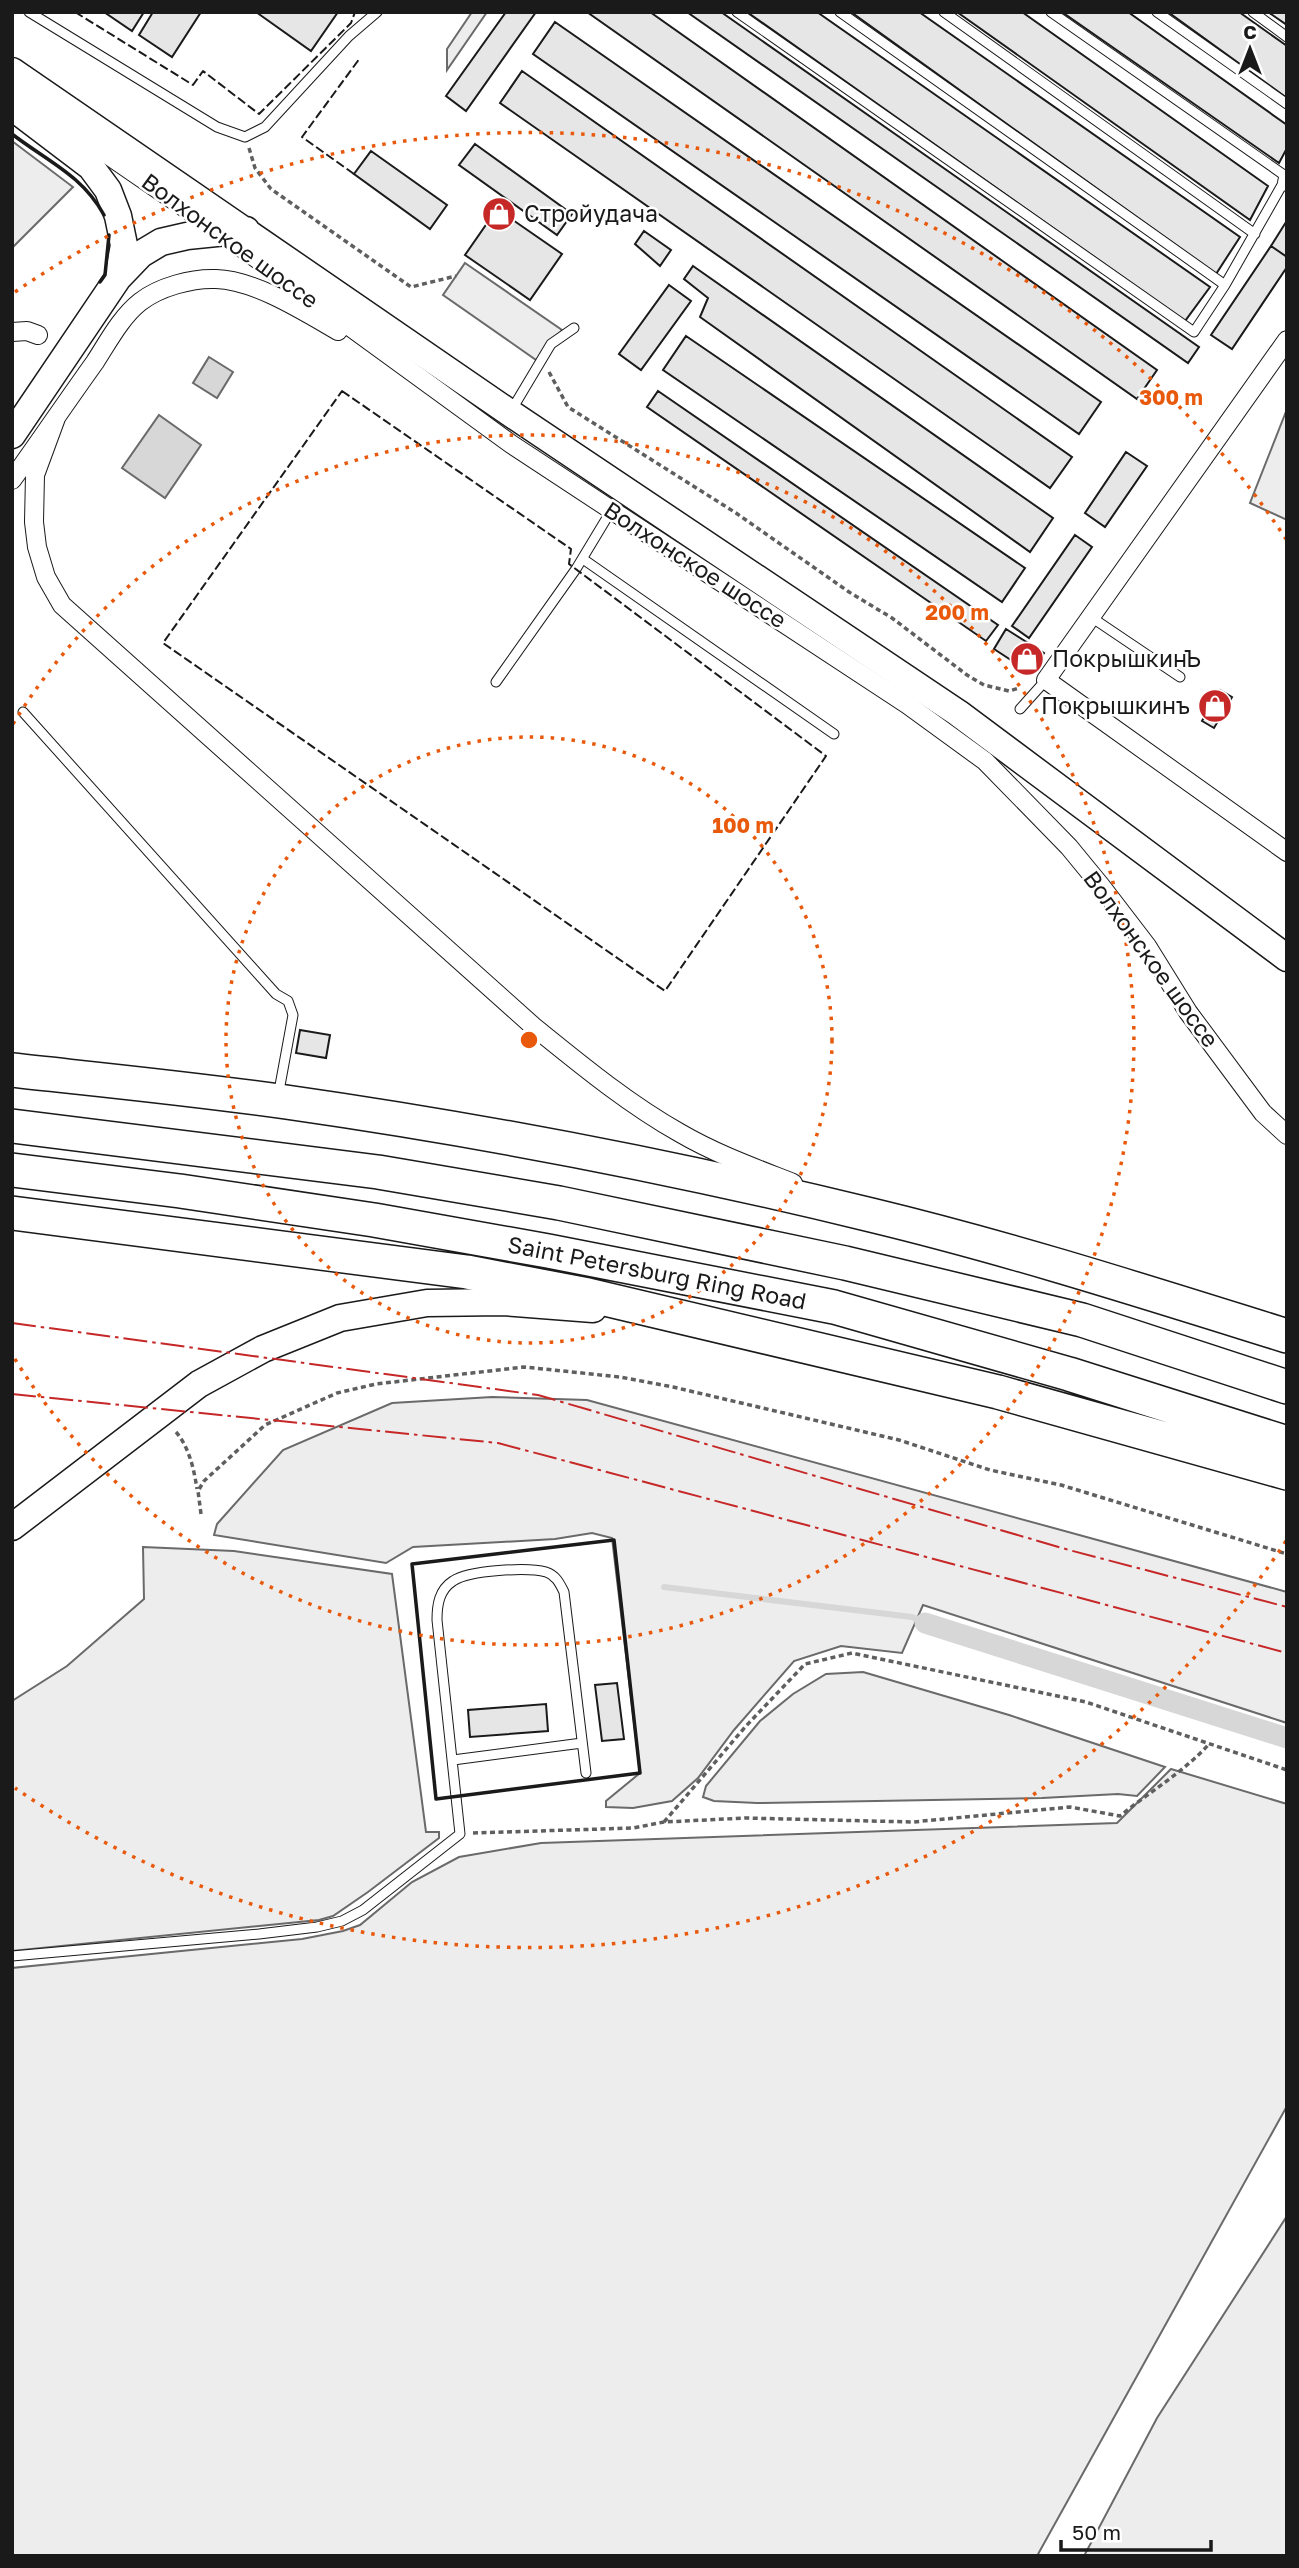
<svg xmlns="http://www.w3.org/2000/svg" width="1299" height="2568" viewBox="0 0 1299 2568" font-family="'Golos Text',sans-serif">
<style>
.built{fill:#ededed;stroke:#6a6a6a;stroke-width:2}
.water{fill:#d7d7d7;stroke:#6a6a6a;stroke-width:2}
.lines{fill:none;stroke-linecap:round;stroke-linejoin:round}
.stream{stroke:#d7d7d7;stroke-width:6}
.canal{stroke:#d7d7d7;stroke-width:21}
.building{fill:#e6e6e6;stroke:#1a1a1a;stroke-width:2}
.service-casing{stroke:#1a1a1a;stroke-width:11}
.minor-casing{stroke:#1a1a1a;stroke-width:20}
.secondary-casing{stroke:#1a1a1a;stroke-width:29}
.motorway-casing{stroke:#1a1a1a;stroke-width:36}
.path{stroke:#5f5f5f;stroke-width:3.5;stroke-dasharray:5 3.5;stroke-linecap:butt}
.service{stroke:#fff;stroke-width:9}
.minor{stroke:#fff;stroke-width:18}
.secondary{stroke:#fff;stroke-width:26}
.motorway{stroke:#fff;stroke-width:33}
.fence{stroke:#1a1a1a;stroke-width:2;stroke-dasharray:9 3.5;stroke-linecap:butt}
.wall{stroke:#1a1a1a;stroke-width:3.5}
.power{stroke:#c62828;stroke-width:2;stroke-dasharray:24 5 3.5 5;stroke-linecap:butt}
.ring{fill:none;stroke:#e8590c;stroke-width:3.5;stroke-dasharray:3.5 7}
.labels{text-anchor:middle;stroke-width:5;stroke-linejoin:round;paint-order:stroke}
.poi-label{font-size:23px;fill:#1a1a1a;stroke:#fff;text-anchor:start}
.street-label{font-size:23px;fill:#1a1a1a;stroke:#fff}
.centre{fill:#e8590c;stroke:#fff;stroke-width:3.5}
.ring-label{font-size:21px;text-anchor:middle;font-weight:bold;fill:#e8590c;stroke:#fff;stroke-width:5;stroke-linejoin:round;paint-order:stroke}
</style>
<rect width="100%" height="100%" fill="#fff"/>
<path class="built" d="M472,12H487L447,70V49Z
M12,141L73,187L12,248Z
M465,263L562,330L539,362L443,295Z
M1287,409V520L1250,503Z
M492,1397L587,1400L1287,1592V1723L923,1605L902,1653L841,1646L794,1661L734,1730L698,1778L672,1801L633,1808L606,1807V1801L640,1773L612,1538L592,1533L555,1539L413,1547L386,1563L214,1535L217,1524L283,1450L392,1403Z
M143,1547L234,1551L392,1574L426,1832H439V1838L368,1892L333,1916L319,1920L12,1951V1701L67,1666L144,1599Z
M863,1672L1009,1715L1165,1767L1137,1796L1118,1794L1042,1798L757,1803L714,1801L703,1797L706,1786L760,1721L793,1694L826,1674Z
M1171,1769L1287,1804V2106L1037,2556H12V1968L302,1939L343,1931L360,1925L412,1882L459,1857L541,1843L1117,1823Z
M1287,2216V2556H1084L1157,2418Z"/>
<path class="water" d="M209,357L233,372L217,398L193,383Z
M159,415L201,445L165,498L122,468Z"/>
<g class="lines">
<path class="stream" d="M664,1587L912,1617L925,1623"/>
<path class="canal" d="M925,1623L1287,1738"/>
</g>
<path class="building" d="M104,12H144L132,31Z
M153,12H201L172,57L139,35Z
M256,12H338L311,51Z
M506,12H536L466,111L446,96Z
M587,12H650L1157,370L1137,399Z
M687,12H721L1199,347L1188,363Z
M747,12H817L1210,287L1185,321Z
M851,12H919L1240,237L1216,274Z
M957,12H1022L1268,186L1250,220Z
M1062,12H1128L1287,125V148L1279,163Z
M1168,12H1239L1287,46V98Z
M1268,12H1287V25Z
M555,22L1101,402L1079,434L533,54Z
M522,71L1072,457L1050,488L500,103Z
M475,144L572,214L557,235L459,165Z
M371,151L447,205L430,229L354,174Z
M497,209L562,254L530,300L465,255Z
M1286,222L1287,223V257L1271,246Z
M644,231L671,250L660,266L635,244Z
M1271,246L1287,257V267L1232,349L1211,335Z
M693,266L1053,518L1030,552L700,317L708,298L684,279Z
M669,285L691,301L641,370L619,354Z
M686,336L1025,568L1002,602L663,370Z
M658,391L998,625L986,641L647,407Z
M1126,452L1147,466L1105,527L1085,513Z
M1075,535L1092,547L1029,638L1012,626Z
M1006,629L1044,653L1031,673L994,649Z
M1220,690L1232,697L1214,728L1202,721Z
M300,1030L330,1035L326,1058L296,1053Z
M617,1683L624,1739L602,1741L595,1685Z
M546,1704L548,1731L470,1737L468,1710Z"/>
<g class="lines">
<g class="service-casing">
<path id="service" d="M29,12L217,127L245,137L265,127L349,36L377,12
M737,12L1194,332L1225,285L1282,185
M840,12L1225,285
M944,12L1255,234
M1051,12L1284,175L1282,185L1285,186
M1157,12L1287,104
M1253,12L1287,37
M511,411L551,344L574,328
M583,559L834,734
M1091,617L1180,677
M496,682L576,569L611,511
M1020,709L1046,680
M23,712L276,994L288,1001L293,1015L279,1091
M453,1760L582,1743
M12,1956L259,1934L317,1927L342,1921L363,1910L460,1834L437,1620C437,1605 439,1590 453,1581C469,1570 528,1567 546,1572C556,1575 560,1584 564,1592L586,1773"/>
</g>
<g class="minor-casing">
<path id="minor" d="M12,89L220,232L511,444L908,705L985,761L1069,847L1101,886L1147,946L1188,1012L1263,1113L1287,1135
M12,332L27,331L38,335
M1287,340L1046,680L1287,852
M56,418L35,475L34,522L37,547L46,577L62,605L533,1026C580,1064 627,1103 680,1133C716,1154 755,1168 793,1183
M12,480C40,441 67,401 95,362C108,342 121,317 140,302C159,287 192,278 216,279C255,280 305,312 338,331"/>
</g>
<g class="secondary-casing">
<path id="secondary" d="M12,71L510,413L958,713L1287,958
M12,107L91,167L108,190L118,216L124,245L118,278
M12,435L118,278L141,254L161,242L187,236L246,230
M12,1527L199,1384L263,1349L340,1318L427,1303L503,1302L593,1309"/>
</g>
<g class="motorway-casing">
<path id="motorway" d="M12,1070C103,1080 195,1089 286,1102C482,1130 679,1168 871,1215C1012,1249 1149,1293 1287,1336
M12,1126L378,1172L559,1203L845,1263L1082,1320L1287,1387
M12,1170L180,1191L374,1220L548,1251L834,1307L1069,1374L1287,1443
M12,1213L467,1272L588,1295L998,1392L1287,1473"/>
</g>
<path class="path" d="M249,148L255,168L271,189L411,287L456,276
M549,372L568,407L736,513L849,592L892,618L967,675L984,685L1009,691L1019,688
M176,1432C189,1447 194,1469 197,1489
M201,1514L198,1491L204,1481L265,1425L337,1393L376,1384L524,1367L620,1377L673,1387L899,1440L990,1470L1061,1485L1287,1554
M664,1822L746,1726L805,1664L852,1653L1086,1702L1287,1770
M473,1833L633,1828L664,1822L745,1818L913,1822L1070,1807L1120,1816C1149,1792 1184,1772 1209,1744"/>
<use href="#service" class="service"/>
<use href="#minor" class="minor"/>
<use href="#secondary" class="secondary"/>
<use href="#motorway" class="motorway"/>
<path class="fence" d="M75,12L193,85L203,71L259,114L351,23L355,12
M354,174L302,137L360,58
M342,391L571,549L569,564L826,756L665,991L163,643Z"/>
<path class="wall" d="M12,134C47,161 82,175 104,215
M100,282L105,275L109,235
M614,1540L640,1773L436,1799L412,1564Z"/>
<path class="power" d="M12,1323L538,1395L1069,1550L1287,1607
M12,1394L498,1443L1287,1653"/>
</g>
<g class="ring">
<circle cx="529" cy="1040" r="303"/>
<path d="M13 724A605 605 0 1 1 13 1356"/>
<path d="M1286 1541A908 908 0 0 1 15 1788M15 292A908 908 0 0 1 1286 539"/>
</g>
<defs>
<g id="shop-disc" transform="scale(1.75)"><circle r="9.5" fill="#c62828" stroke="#fff"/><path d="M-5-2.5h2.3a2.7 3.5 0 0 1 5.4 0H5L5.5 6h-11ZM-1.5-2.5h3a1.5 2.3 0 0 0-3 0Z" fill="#fff"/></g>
</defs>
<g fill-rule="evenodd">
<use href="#shop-disc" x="499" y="214"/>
<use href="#shop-disc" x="1027" y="659"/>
<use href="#shop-disc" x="1215" y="706"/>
</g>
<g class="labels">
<g class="poi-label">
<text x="524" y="222">Стройудача</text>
<text x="1052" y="667">ПокрышкинЪ</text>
<text x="1190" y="714" text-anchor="end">Покрышкинъ</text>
</g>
<g class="street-label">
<text transform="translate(230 241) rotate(36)" y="8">Волхонское шоссе</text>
<text transform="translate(695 565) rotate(33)" y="8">Волхонское шоссе</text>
<text transform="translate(1151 959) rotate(54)" y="8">Волхонское шоссе</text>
<text transform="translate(657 1273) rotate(11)" y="8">Saint Petersburg Ring Road</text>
</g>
</g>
<circle cx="529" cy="1040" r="10" class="centre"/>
<g class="ring-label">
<text x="1171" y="405">300 m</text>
<text x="957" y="620">200 m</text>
<text x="743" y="833">100 m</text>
</g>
<rect width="1299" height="2568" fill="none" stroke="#1a1a1a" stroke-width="28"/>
<g transform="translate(1250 49)" stroke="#ffffff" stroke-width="5" paint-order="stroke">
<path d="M0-5L12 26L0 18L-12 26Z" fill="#1a1a1a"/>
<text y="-10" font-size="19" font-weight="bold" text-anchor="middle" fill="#1a1a1a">С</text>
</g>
<path d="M1061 2540v10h150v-10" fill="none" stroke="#1a1a1a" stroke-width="3.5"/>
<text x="1072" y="2540" font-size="21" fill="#1a1a1a" stroke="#ffffff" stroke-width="5" paint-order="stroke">50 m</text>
</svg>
